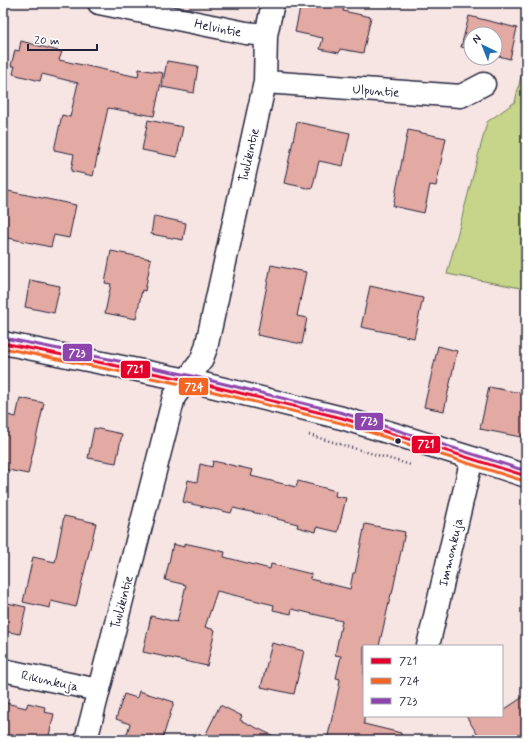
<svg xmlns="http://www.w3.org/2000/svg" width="529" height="743" viewBox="0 0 529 743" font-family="Mynerve,sans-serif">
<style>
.green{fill:#c6d589;stroke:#747c62}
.building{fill:#e3a9a3;stroke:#22223b}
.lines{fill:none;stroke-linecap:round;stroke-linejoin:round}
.minor-casing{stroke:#22223b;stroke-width:25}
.path{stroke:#22223b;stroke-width:2.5;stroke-dasharray:1 3;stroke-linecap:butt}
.minor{stroke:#fff;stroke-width:22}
.bus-1-casing{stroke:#fff;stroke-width:6}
.bus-2-casing{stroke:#fff;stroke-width:6}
.bus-3-casing{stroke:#fff;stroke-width:6}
.bus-1{stroke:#e4002b;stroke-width:3}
.bus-2{stroke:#f26522;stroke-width:3}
.bus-3{stroke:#8e44ad;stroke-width:3}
.bus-dot{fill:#22223b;stroke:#fff;stroke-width:1.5}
.labels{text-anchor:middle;stroke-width:4;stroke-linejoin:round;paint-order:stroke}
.street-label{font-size:13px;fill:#22223b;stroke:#fff}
.line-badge{stroke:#fff;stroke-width:1.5}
.badge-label{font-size:11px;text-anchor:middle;font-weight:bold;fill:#fff}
</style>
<rect width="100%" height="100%" fill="#f7e5e3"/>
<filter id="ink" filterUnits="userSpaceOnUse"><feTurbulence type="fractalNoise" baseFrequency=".025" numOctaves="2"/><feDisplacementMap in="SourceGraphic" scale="8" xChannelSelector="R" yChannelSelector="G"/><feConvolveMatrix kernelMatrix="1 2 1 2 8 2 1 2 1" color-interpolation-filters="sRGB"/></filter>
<g filter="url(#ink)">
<path class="green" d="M526,54V289L447,274L487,122L515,102Z"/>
<path class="building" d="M301,3H345L343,11L371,17L363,53L340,49L339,53L320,49L323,38L295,32Z
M469,16L517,28L510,59L495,55V34H471V49L461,47Z
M21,41L62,52L59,60L138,77L139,69L163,73L154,116L108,108L93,176L71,171L74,154L54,150L62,115L70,117L78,83L42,74L40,81L13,74L15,66H11L15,50L19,51Z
M167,61L198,66L194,93L162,87Z
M148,120L183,127L177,157L142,150Z
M297,122L350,133L343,166L319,161L312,189L284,183Z
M408,130L446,138L436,186L430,185L424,213L393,206Z
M3,190L76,205L69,238L54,235L51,247L3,237Z
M154,216L186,223L183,240L151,234Z
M111,251L151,259L145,291L142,290L136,319L105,313L111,284L105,283Z
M271,265L306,272L297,316L307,318L302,344L257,335Z
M30,280L60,286L54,313L25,307Z
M370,286L423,298L414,338L361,327Z
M438,346L457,351L444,411L424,407Z
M489,387L526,394V438L480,429Z
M20,398L44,403L28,474L3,469V414L16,417Z
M94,428L122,434L116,463L88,458Z
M213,461L253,470L251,476L296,487L298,481L336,491L335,496L346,498L338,532L317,527L316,532L297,527L298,524L277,519L278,518L233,508L231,513L183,502L188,480L197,482L200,464L212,467Z
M64,516L96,523L76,607L51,601L50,608L23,602L33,557L55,562Z
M365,524L405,532L392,594H391L379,646H364V724L401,733V740H327L339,687L340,679L336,678L341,656L335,655L342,621L292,609L291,614L273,610L274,605L217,591L205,627L215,630L207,666L143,652L151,616L177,622L186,585L165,580L173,544L184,547V543L225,552L224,557L270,569L271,564L311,574L310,579L350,589L353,573H355Z
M3,602L26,607L20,634L3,631Z
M272,643L304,651L294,694L261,687Z
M139,691L174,702L162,740H125L130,724L116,719L124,694L137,698Z
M526,695V735L518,740H481L466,716H502V711Z
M6,703L26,708L28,703L45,707L44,712L54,714L48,740H3V713Z
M220,705L242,716L240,720L282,740H203Z"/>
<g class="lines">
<g class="minor-casing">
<path id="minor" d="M99,3L246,33L266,35
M265,82L461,96L484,84
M3,343L187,380L342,418L472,458L526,476
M428,646L472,458
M3,670L98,690
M86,740L174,397L201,361L206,348L265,82L266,35L273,3"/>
</g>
<path class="path" d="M309,435L411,465"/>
<use href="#minor" class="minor"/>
<g class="bus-1-casing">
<path id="bus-1" d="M3,343L187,380L342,418L526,476"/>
</g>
<g class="bus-2-casing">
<path id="bus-2" d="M3,348L186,385L341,423L524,481"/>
</g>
<g class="bus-3-casing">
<path id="bus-3" d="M4,338L188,375L343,413L526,471"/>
</g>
<use href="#bus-1" class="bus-1"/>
<use href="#bus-2" class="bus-2"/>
<use href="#bus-3" class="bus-3"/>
</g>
</g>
<circle class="bus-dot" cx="398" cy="441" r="3.5"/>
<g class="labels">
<g class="street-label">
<text transform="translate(218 27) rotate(11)" y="5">Helvintie</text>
<text transform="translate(376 90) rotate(4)" y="5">Ulpuntie</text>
<text transform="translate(248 155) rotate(-77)" y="5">Tuulikintie</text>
<text transform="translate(450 552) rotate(-77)" y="5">Immonkuja</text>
<text transform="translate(121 602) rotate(-75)" y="5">Tuulikintie</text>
<text transform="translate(50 680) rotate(12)" y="5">Rikunkuja</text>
</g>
</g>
<g class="line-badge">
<rect x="62" y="343" width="31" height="19" rx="4" fill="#8e44ad"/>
<rect x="120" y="360" width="31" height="19" rx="4" fill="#e4002b"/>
<rect x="178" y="377" width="31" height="19" rx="4" fill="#f26522"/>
<rect x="354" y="412" width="30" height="19" rx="4" fill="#8e44ad"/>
<rect x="411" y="435" width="30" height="19" rx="4" fill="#e4002b"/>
</g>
<g class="badge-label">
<text x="77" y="357">723</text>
<text x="135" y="373">721</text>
<text x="194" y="391">724</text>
<text x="369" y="425">723</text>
<text x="426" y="448">721</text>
</g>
<rect width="529" height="743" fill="none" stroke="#fff" stroke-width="16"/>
<rect x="8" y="8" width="513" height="727" fill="none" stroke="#22223b" stroke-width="1.5" filter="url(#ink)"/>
<rect x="363" y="645" width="140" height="72" fill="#ffffff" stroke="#a7a7b1"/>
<rect x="371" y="658" width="20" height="6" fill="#e4002b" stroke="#a7a7b1"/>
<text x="399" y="665" font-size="12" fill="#22223b">721</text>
<rect x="371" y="678" width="20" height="6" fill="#f26522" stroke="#a7a7b1"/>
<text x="399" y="685" font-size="12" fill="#22223b">724</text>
<rect x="371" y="698" width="20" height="6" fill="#8e44ad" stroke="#a7a7b1"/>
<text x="399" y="705" font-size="12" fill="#22223b">723</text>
<g transform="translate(483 46) rotate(317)"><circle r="19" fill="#ffffff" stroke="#a7a7b1"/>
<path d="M0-3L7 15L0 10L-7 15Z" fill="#1f6fb2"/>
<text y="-6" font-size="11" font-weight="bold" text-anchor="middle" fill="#22223b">N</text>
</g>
<path d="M28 44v6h69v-6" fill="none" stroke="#22223b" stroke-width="2"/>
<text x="34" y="44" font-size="12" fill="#22223b" stroke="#ffffff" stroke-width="3" paint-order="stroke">20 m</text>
</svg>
